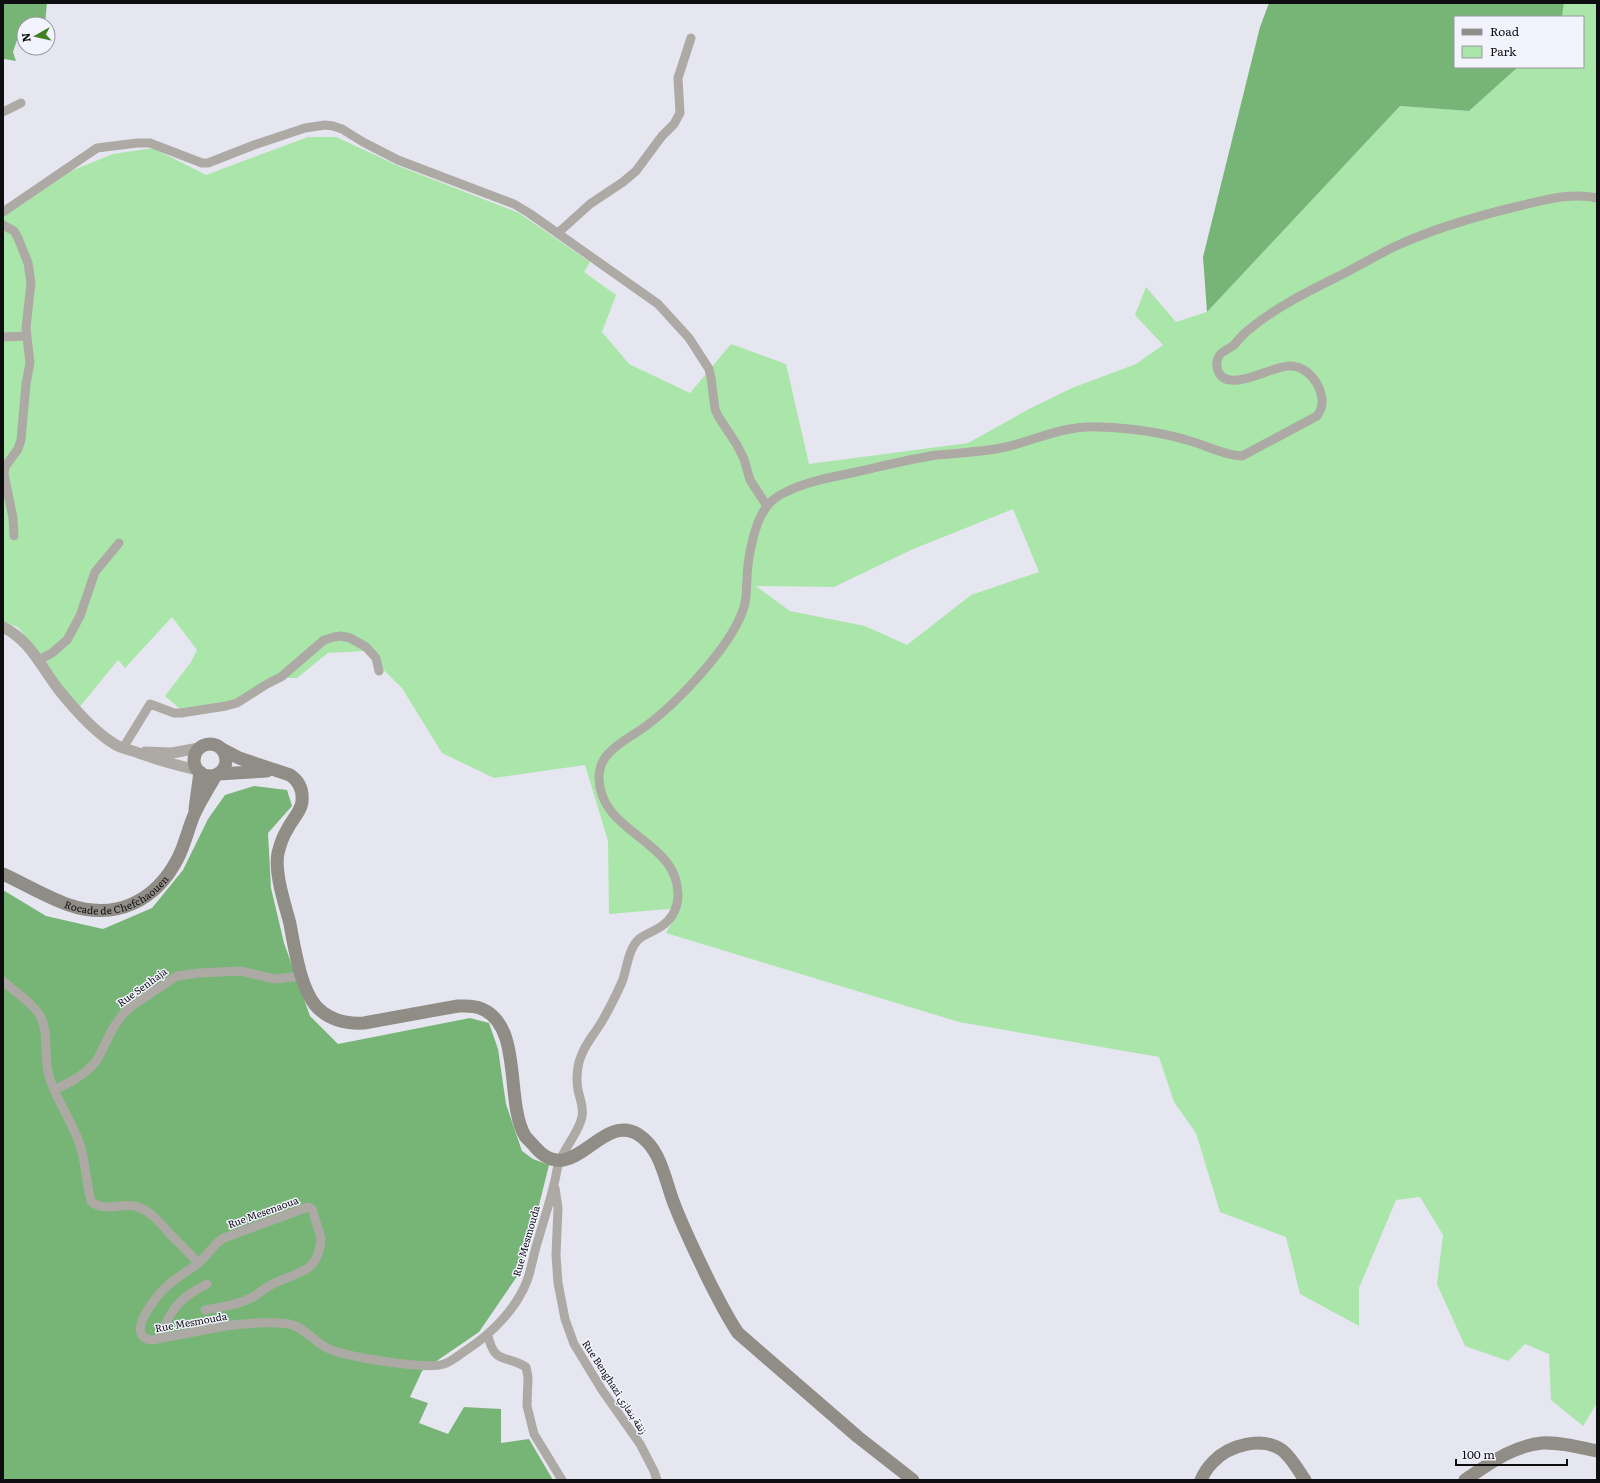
<svg xmlns="http://www.w3.org/2000/svg" width="1600" height="1483" viewBox="0 0 1600 1483" font-family="Literata,'Noto Sans Arabic',serif">
<style>
.green{fill:#aae6aa;fill-rule:evenodd}
.forest{fill:#77b577}
.lines{fill:none;stroke-linecap:round;stroke-linejoin:round}
.minor{stroke:#adaaa6;stroke-width:9}
.tertiary{stroke:#adaaa6;stroke-width:11}
.secondary{stroke:#908c86;stroke-width:13}
.labels{text-anchor:middle;stroke-width:3;stroke-linejoin:round;paint-order:stroke}
.street-label{font-size:10px;fill:#0e0e11;stroke:#f3f3fe}
</style>
<rect width="100%" height="100%" fill="#e6e6f0"/>
<path class="green" d="M1564,3H1597V1403L1583,1426L1551,1400L1549,1354L1525,1344L1508,1361L1465,1346L1437,1284L1443,1235L1420,1197L1396,1200L1359,1288V1326L1300,1294L1286,1237L1220,1212L1196,1133L1174,1102L1159,1057L959,1022L666,933L680,908L609,914L608,841L585,765L494,778L442,753L402,688L364,651L328,653L297,678H269L235,702L180,709L165,696L191,662L197,650L172,617L125,668L118,660L78,709L48,665L18,627L3,622V217L71,171L113,154L153,148L206,175L308,137H336L401,167L519,213L590,262L584,272L616,295L602,332L629,364L690,393L731,344L786,364L809,464L968,443L1029,409L1072,388L1136,364L1163,345L1135,315L1146,287L1176,322L1207,312L1400,106L1469,111L1518,67H1583V17H1562ZM1013,509L1039,572L971,595L907,645L865,626L790,611L756,586L834,587L911,550Z"/>
<path class="forest" d="M3,3H47L45,24H24V37L17,40L13,52L16,61L4,59L3,63Z
M1269,3H1564L1562,17H1455V67H1518L1469,111L1400,106L1207,312L1203,257L1260,27Z
M254,786L287,790L292,806L268,833L271,888L284,943L310,1016L338,1044L470,1018L489,1023L498,1049L506,1104L522,1151L533,1159L549,1165L533,1229L518,1275L479,1332L422,1371L410,1397L428,1403L419,1423L448,1434L464,1407L501,1409V1443L529,1439L553,1480H3V890L46,916L103,929L152,908L183,870L208,819L225,795Z"/>
<g class="lines">
<path class="minor" d="M3,112L21,103
M3,212L97,148L137,143H150L202,163H208L254,145L305,128L325,125L333,126L342,129L363,142L398,160L514,204L529,213L658,304L689,338L709,369L711,378L715,409L718,416L737,445L744,459L750,480L767,506
M3,225L14,231L18,238L28,263L31,283L26,328L30,363L26,384L21,440L18,449L5,467L4,474L13,518L14,536
M558,233L590,204L623,182L636,171L662,136L674,124L680,113L678,78L691,38
M3,337L27,336
M39,660L52,653L67,640L80,616L95,572L119,543
M123,748L150,704L174,713H181L226,706L237,703L267,684L281,677L324,640L334,637L341,636L350,638L366,647L376,658L379,671
M3,981C15,992 29,1000 39,1014C50,1031 43,1056 49,1076C56,1100 72,1121 80,1145C86,1163 86,1183 91,1201C104,1214 123,1201 138,1207C152,1212 161,1224 171,1235C180,1244 189,1254 199,1263C187,1271 176,1278 166,1287C156,1296 123,1337 152,1340C195,1333 245,1318 289,1324C304,1327 313,1341 327,1348C346,1357 425,1370 444,1364C453,1361 460,1354 468,1349C492,1333 516,1309 527,1281C532,1267 534,1251 539,1237C544,1219 550,1202 554,1184C556,1178 556,1172 558,1166C563,1148 578,1135 582,1117C584,1106 580,1100 578,1090C576,1079 577,1064 582,1054C586,1043 595,1033 601,1023C609,1010 616,995 622,982C627,969 628,949 639,939C641,937 651,932 655,930C669,923 678,911 678,894C677,839 600,834 599,778C599,769 602,760 609,753C619,742 634,735 646,726C670,708 692,685 711,662C724,646 738,627 744,607C747,598 746,589 747,580C747,561 754,524 765,509C770,501 777,496 786,492C807,481 833,477 856,472C883,466 910,459 937,455C959,453 980,452 1001,448C1036,441 1061,425 1099,427C1129,428 1161,432 1190,441C1208,446 1223,455 1242,456L1317,416C1324,406 1323,398 1319,388C1314,376 1302,365 1289,366C1272,366 1230,393 1219,373C1216,367 1216,361 1219,356C1222,351 1229,349 1234,345C1239,339 1244,333 1251,328C1279,305 1313,289 1345,273C1362,264 1379,254 1396,246C1435,228 1477,216 1519,206C1545,200 1571,192 1597,198
M54,1090C71,1082 85,1075 97,1060L113,1028L123,1014L133,1005L177,976L199,973L241,971L275,979L301,976
M555,1188L558,1208L556,1255L558,1283L565,1319L574,1344L602,1390L640,1444L654,1471L657,1480
M199,1263L217,1243L224,1238L300,1210L308,1207L312,1209L321,1238C319,1275 296,1271 271,1285C264,1288 259,1294 253,1297C238,1305 221,1307 205,1310
M488,1336C495,1365 505,1354 526,1367L528,1377L527,1406L534,1434L562,1480
M158,1339C172,1309 177,1299 207,1284"/>
<path class="tertiary" d="M3,627C32,642 40,666 59,690C75,710 94,732 116,745C122,748 129,750 136,752C156,760 177,765 197,770
M145,752L172,753L199,748"/>
<g class="secondary">
<circle cx="210" cy="760" r="16"/>
<path d="M222,749L239,758L290,775C299,781 303,790 302,801C302,810 291,821 287,830C283,836 280,845 278,853C274,873 285,904 290,924C293,941 296,958 301,975C304,985 309,997 315,1005C328,1020 345,1024 364,1023L458,1006C466,1006 474,1005 482,1009C523,1026 505,1101 525,1136C528,1140 532,1143 535,1147C573,1191 601,1110 639,1135C662,1150 665,1182 675,1206C685,1232 698,1258 710,1283C719,1300 727,1317 738,1333L858,1437L913,1480"/>
<path d="M218,774L267,771"/>
<path d="M195,809L200,772"/>
<path id="s1" d="M3,874C25,884 46,897 69,905C116,921 156,901 178,858C185,844 188,829 194,815C200,801 209,788 216,775"/>
<path d="M1201,1480C1204,1473 1208,1467 1213,1462C1229,1445 1262,1436 1282,1450C1292,1458 1298,1470 1305,1480"/>
<path d="M1465,1480C1489,1464 1512,1446 1542,1443C1560,1442 1579,1447 1597,1451"/>
</g>
</g>
<g class="labels">
<g class="street-label">
<text dy="4" stroke="none"><textPath href="#s1" startOffset="125">Rocade de Chefchaouen</textPath></text>
<text transform="translate(142 987) rotate(-36)" y="4">Rue Senhaja</text>
<text transform="translate(263 1212) rotate(-20)" y="4">Rue Mesenaoua</text>
<text transform="translate(526 1241) rotate(-74)" y="4">Rue Mesmouda</text>
<text transform="translate(191 1322) rotate(-10)" y="4">Rue Mesmouda</text>
<text transform="translate(615 1387) rotate(57)" y="4">Rue Benghazi زنقة بنغازي</text>
</g>
</g>
<rect width="1600" height="1483" fill="none" stroke="#0e0e11" stroke-width="8"/>
<rect x="1454" y="16" width="130" height="52" fill="#f3f3fe" stroke="#97979f"/>
<rect x="1462" y="29" width="20" height="6" fill="#908c86" stroke="#97979f"/>
<text x="1490" y="36" font-size="12" fill="#0e0e11">Road</text>
<rect x="1462" y="46" width="20" height="12" fill="#aae6aa" stroke="#97979f"/>
<text x="1490" y="56" font-size="12" fill="#0e0e11">Park</text>
<g transform="translate(36 36) rotate(262)"><circle r="19" fill="#f3f3fe" stroke="#97979f"/>
<path d="M0-3L7 15L0 10L-7 15Z" fill="#3f8021"/>
<text y="-6" font-size="11" font-weight="bold" text-anchor="middle" fill="#0e0e11">N</text>
</g>
<path d="M1456 1459v6h111v-6" fill="none" stroke="#0e0e11" stroke-width="2"/>
<text x="1462" y="1459" font-size="12" fill="#0e0e11" stroke="#f3f3fe" stroke-width="3" paint-order="stroke">100 m</text>
</svg>
